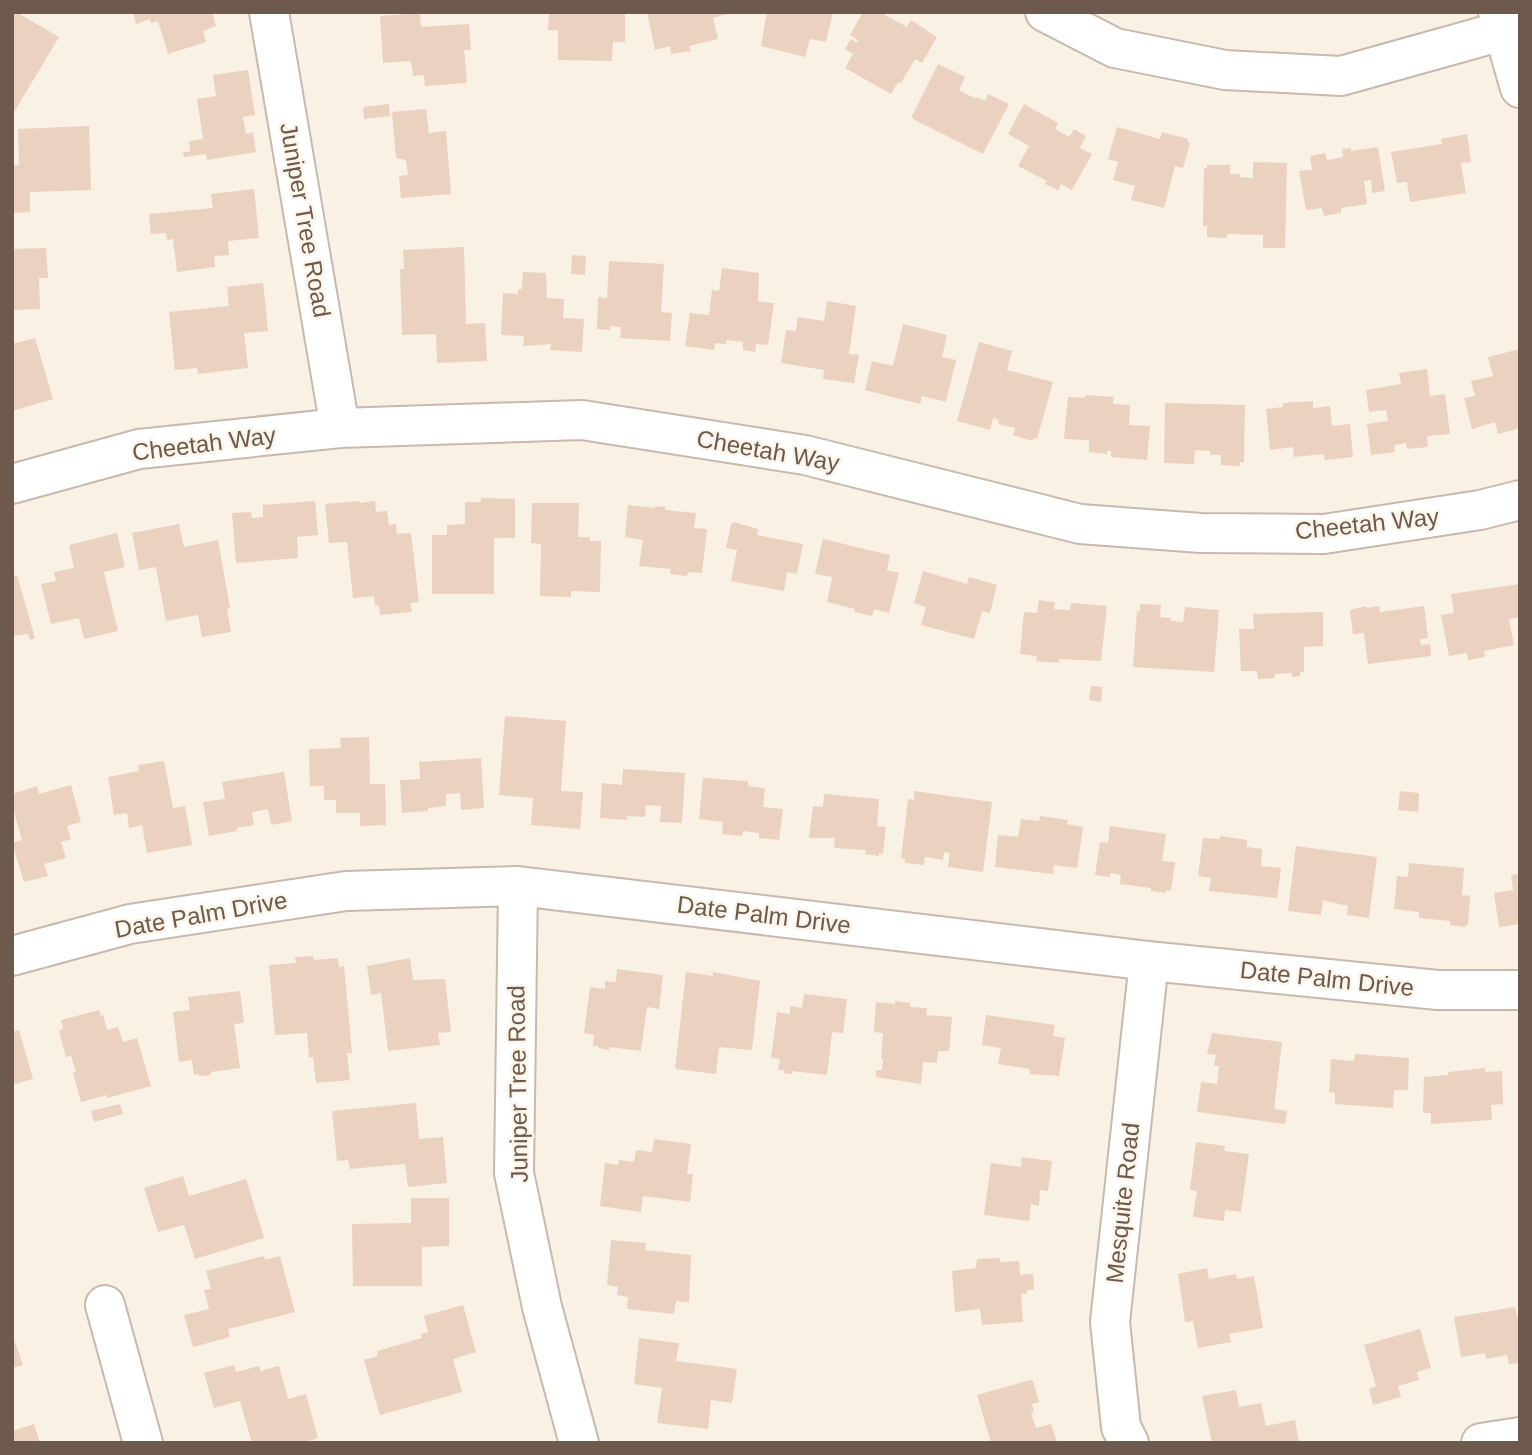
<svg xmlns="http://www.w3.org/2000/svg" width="1532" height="1455" viewBox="0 0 1532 1455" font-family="Arial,sans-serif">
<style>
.building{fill:#ebd1bf}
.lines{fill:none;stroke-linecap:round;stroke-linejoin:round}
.minor-casing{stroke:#c8b9ac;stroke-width:42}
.minor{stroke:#fff;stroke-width:38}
.labels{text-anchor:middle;stroke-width:5;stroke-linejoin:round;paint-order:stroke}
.street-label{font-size:24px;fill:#6e594d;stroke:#fcf5e9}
</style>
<rect width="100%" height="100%" fill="#f9f1e4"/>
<path class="building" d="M12,12H16L59,37L14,112L12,111Z
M133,12H212L216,26L203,31L206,42L168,54L158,21L151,23L150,19L136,24Z
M549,12H625V42H613L612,61L558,60V30H548Z
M647,12H731V13L713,18L718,39L689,46L691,51L671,54L670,46L655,50Z
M767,12H833L826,42L810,39L805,57L761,46Z
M863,12H880L907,27L911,20L937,37L922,63L915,59L901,83L898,82L891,94L845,68L853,54L845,49L851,39L857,43L858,40L850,35Z
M420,13L421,27L469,24L471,50H464L467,83L425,86L424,75L413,76L411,61L383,63L380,16Z
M938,64L965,77L959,90L976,99L977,97L985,101L988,94L1009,104L983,154L911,118Z
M248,70L255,115L243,117L246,134L253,132L256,152L207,160L206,154L184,157L183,152H190L189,141L203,139L197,99L216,96L213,75Z
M389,104L390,116L364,119L363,107Z
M1024,104L1058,123L1055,129L1069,137L1074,129L1086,136L1080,148L1092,154L1072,190L1061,184L1058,190L1045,184L1047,181L1018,166L1029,146L1008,134Z
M426,109L429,133L446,131L451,194L401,198L399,176L408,175L406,160L396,158L392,112Z
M89,126L91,190L30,192V212L12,213V165H19L18,129Z
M1117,127L1160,139L1162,132L1188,139V142L1190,143L1183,168L1175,166L1164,208L1131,200L1135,186L1113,180L1118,162L1108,159Z
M1467,134L1471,162L1461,163L1466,193L1410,202L1407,182L1397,183L1391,152L1442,144L1441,139Z
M1378,147L1385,191L1372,193L1371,180L1364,181L1367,204L1341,208V213L1324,216L1322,208L1306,210L1299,171L1312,170L1310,156L1325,153L1327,160L1343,157L1342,149L1351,148V151Z
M1253,162L1287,163L1285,248H1263V235L1227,234V238L1207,237V226H1203L1204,168H1207V165H1230V174H1240V177L1253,178Z
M254,189L259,238L228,241L229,255L214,256L215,267L177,272L173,239L167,240L166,233L151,234L149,214L213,208L211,194Z
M464,247L466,324L485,323L487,361L437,363L436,334L402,335L400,269H404L403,250Z
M46,248L48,278H39L40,309L12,310V249Z
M572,255L586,256L585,275L571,274Z
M609,261L664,264L661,312L672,313L670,341L620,338L621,327L611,326L610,330L597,329L598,297L607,298Z
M722,268L759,273L758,301L774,303L768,345L756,344L755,352L743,350V342L726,340V344L715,343L714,350L685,346L690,313L709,315L712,290L719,291Z
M523,272L546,273L547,298L564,299L563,318L584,319L582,352L550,350L551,344L523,346L524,336L501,335L503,293L518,294V289H522Z
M263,283L268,331L244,333L248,368L198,374L197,368L175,370L169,312L229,306L227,287Z
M827,301L856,306L849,354L859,355L854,383L823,379L824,370L781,363L786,330L796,331L798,317L824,321Z
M903,324L947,335L942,357L956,360L946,402L922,396L920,404L865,390L872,361L893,366Z
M35,338L53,399L12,411V344Z
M979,342L1012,351L1007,370L1053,382L1037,439L1034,438L1033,441L1013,435L1015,428L998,424L999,420L993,418L990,430L957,421Z
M1520,349V428L1498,434L1495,422L1472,429L1464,398L1475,396L1471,381L1493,376L1488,357Z
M1427,369L1430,396L1445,394L1450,434L1427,436L1428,447L1407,449L1406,443L1394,445L1395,452L1371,455L1367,424L1388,421L1386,410L1369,412L1366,390L1401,384L1399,373Z
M1085,395L1114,397L1113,404L1130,405L1129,425L1150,426L1147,460L1111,457V451H1107V454L1089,452V440L1064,439L1068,397L1085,398Z
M1313,401V408L1330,406L1332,426L1350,424L1353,457L1325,460L1324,454L1294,457L1293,447L1270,450L1266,409L1283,407V403Z
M1165,403L1245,405L1244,462H1240V466L1221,465V455H1210V451L1195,450L1194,464L1164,463Z
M481,498L515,499V538H494V594H432V535H447V525L465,524V502H481Z
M315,501L318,535L297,537L298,558L236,563L232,513L251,512L252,518L263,517V505Z
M360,501V503L375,501L376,512L387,511L389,525L396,524L397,534L411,533L419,602L410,603L412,612L380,615L379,605L375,606L374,596L353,598L347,542L329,543L325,504Z
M532,503H579L578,537H590V541H601L600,592L571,591V597L540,596L541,544L531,543Z
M628,505L655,508V506L665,507V510L696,513L694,528L707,529L702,573L688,572L687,576L670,574L671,569L639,566L643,540L625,537Z
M734,522L758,529L757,535L803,544L797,574L787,572L784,591L731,581L737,550L726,548L731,524Z
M179,524L184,547L218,540L230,608L227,609L231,632L202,637L198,615L166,621L156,567L139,570L132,533Z
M117,533L125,567L104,572L118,631L84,639L79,618L51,624L41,584L56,581L54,572L74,568L69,545Z
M823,539L890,555L887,570L899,573L889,613L874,609L872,616L854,612L855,609L827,602L832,577L815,574Z
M923,571L967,584L969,577L997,585L990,613L982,611L974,639L921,625L926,607L914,603Z
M17,575L35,638L30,640L28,634L12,636V577Z
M1519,584L1520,617L1509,619L1514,645L1484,651L1485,657L1468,660L1467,653L1449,656L1441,615L1454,613L1451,594Z
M1039,600L1055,602L1054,609L1070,610L1071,603L1107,606L1101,661L1059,659V663L1036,661L1037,656L1020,654L1024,612L1037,613Z
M1140,604L1161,605L1160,617L1171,618V621L1183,622L1185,607L1219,610L1214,672L1133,667L1137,611H1140Z
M1366,606V608L1379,606L1380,612L1424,606L1428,638L1420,639L1421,645L1430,644L1431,656L1368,664L1364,633L1353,634L1350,610Z
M1323,612V646L1304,647V672H1300V676L1292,677V673L1275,674V678L1258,679L1257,671H1241L1239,629H1254L1253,614Z
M1091,686L1102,687L1101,702L1089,700Z
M505,716L566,721L561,791L583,792L580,829L531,825L533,798L499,795Z
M369,737L370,784H385L386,825L360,826V813H336V800H324V786H310L309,749L341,748L340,738Z
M481,758L484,808L461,810L460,793L446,794V806L428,808V811L402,813L400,780L420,779L419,762Z
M164,761L173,808L185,806L192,845L147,853L142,825L129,828L127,813L114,815L108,777L139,771L138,765Z
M623,769L685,773L682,823L660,822L661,806L646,805L645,817L627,816V820L600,818L602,783L622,785Z
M284,772L292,821L271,825L268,809L252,812L254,825L237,828V831L209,836L203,802L225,799L222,782Z
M703,778L748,781V786L765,788L763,807L783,809L779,840L759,838V833L743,831L742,836L722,834L723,822L699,819Z
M71,785L81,822L67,826L71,839L61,842L66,858L44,864L48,876L24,882L12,843L22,840L12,805V794L37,786L39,794Z
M914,791L992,802L983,872L948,867L950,853L944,852L943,860L925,857L924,865L905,863V859L901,858L908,799L914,800Z
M1400,791L1419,793L1418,812L1398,810Z
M824,794L879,799L877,826L886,827L883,854L879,853V856L865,854L866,850L834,848L835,838H809L813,806L823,807Z
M1040,816L1068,820L1067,824L1083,827L1077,868L1054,865L1053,874L995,867L998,835L1018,837L1021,819L1039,821Z
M1110,826L1166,834L1162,861L1175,862L1171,891L1166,890V893L1151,891V888L1120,884L1121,875L1110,873V877L1095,875L1100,842L1108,843Z
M1220,836L1247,840V847L1262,849L1261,866L1281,868L1277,898L1209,891L1211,878L1198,876L1203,838L1220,839Z
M1296,846L1377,857L1369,918L1347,915L1348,906L1323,900L1321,915L1288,911Z
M1409,863L1464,868L1462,895L1470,896L1468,924L1465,927L1450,925V921L1419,918V912L1394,909L1397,876L1408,877Z
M1520,874V924L1499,927L1494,893L1513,890L1511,875Z
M313,956L314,960L338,958L339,967L344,966L352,1053H347L350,1080L316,1083L313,1057L309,1058L307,1033L275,1035L269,965L296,963L295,957Z
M410,958L413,980L445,979L451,1032L438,1033L440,1045L388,1051L381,993L371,995L367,966Z
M617,969L663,975L659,1009L647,1007L641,1051L609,1047V1050L598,1048V1046H593L594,1035L584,1033L590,987L605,989V981L616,982Z
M686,972L713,976V972L760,981L752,1050L719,1047L716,1074L675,1069Z
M240,991L244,1023L234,1024L240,1068L211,1072V1075L199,1076V1074L194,1075L192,1060L179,1062L173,1012L190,1010L188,997Z
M804,994L847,999L843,1033L832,1032L827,1075L792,1071V1074L783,1073L784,1070H778L780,1059L771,1058L777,1012L790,1014V1006L802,1008Z
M895,1001L910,1003V1007L927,1008L926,1015L952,1017L949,1051H938L937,1063L923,1062L921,1084L876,1077V1070H882L883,1059H881L883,1033L874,1032L876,1002L895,1004Z
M99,1010L101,1016L103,1015L107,1030L118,1027L123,1042L137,1038L151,1086L107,1098V1095L81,1102L73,1073L76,1072L71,1056L66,1057L59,1031L63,1029L61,1020Z
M986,1015L1055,1025L1053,1036L1065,1038L1059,1076L1030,1074V1069L998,1064L1001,1048L982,1045Z
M19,1030L33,1079L12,1085V1032Z
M1212,1033L1282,1042L1274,1109L1287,1111L1285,1124L1197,1112L1201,1082L1217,1084L1219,1066H1214L1216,1055L1207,1054Z
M1355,1054L1409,1058L1408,1090H1394L1393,1108L1335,1104V1093L1329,1092L1331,1059L1354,1061Z
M1485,1068V1072L1502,1071L1503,1104L1491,1105L1492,1120L1431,1124V1113H1423L1424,1077L1448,1075V1072Z
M416,1103L419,1139L443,1137L447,1183L408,1187L405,1164L350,1169L348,1160L337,1161L332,1111Z
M120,1104L123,1114L94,1122L91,1111Z
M654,1139L691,1144L687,1174H693L690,1202L643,1196L641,1212L600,1206L605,1163L618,1165L619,1160L634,1162L636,1150L652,1152Z
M1196,1142L1225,1146L1224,1151L1249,1154L1241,1212L1225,1210L1224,1221L1193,1217L1197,1191L1190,1190Z
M1022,1157L1052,1161L1048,1191L1040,1190L1039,1206L1031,1204L1029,1221L984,1215L991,1163L1021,1167Z
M183,1176L189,1196L246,1179L264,1238L195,1259L184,1225L158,1232L144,1188Z
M411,1198H449V1246L422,1247V1286H353L352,1224L411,1223Z
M611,1240L646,1243L645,1250L691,1255L689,1302L676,1301L674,1314L627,1309L628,1297L617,1295L618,1287L607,1285Z
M264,1256L265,1260L280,1256L295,1312L228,1329L230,1337L193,1347L184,1315L209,1309L204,1290L211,1289L206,1271Z
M1000,1258V1262L1019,1261L1020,1275L1033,1274L1034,1290H1027V1294H1021L1023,1322L982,1325L980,1309L955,1312L952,1271L976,1268L977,1259Z
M1207,1268L1209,1279L1236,1274L1237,1279L1254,1276L1263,1328L1229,1334L1231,1342L1198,1348L1193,1321L1185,1322L1178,1274Z
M463,1305L476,1352L453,1359L462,1392L380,1415L364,1360L378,1356L377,1351L422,1338L421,1334L428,1332L424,1316Z
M1515,1307L1520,1329V1363L1509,1364L1507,1355L1486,1359L1485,1353L1461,1357L1454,1317Z
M1420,1329L1431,1368L1417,1372L1419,1380L1398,1386L1401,1397L1373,1405L1369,1389L1376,1386L1364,1345Z
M12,1334L23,1365L12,1368Z
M639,1338L679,1343L676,1361L737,1369L732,1403L711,1400L708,1429L657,1423L662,1388L634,1384Z
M234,1365L236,1372L259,1366L261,1371L279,1366L288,1399L306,1394L318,1438L302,1443H252L240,1401L214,1408L204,1373Z
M1030,1380L1033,1381L1039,1402L1032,1404L1034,1412L1031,1413L1036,1428L1051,1424L1057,1443H991L977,1395Z
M1236,1390L1239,1407L1261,1403L1266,1426L1295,1420L1299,1443H1212L1202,1396Z
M34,1424L40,1443H12V1431Z"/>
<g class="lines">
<g class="minor-casing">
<path id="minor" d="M269,12L340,428
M1045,12L1115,48L1225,70L1341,76L1520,26
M1498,12L1520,88
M12,484L139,449L340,428L582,420L805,455L1080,524L1201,533L1324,534L1480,510L1520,500
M518,886L514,1173L542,1307L579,1443
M12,956L130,924L346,891L518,886L1149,961L1438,990H1520
M105,1305L143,1443
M1129,1443L1121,1427L1110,1322L1149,961
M1481,1443L1520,1437"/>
</g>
<use href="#minor" class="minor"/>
</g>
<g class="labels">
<g class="street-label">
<text transform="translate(305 220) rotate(80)" y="8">Juniper Tree Road</text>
<text transform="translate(204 444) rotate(-7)" y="8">Cheetah Way</text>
<text transform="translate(768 451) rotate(10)" y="8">Cheetah Way</text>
<text transform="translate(1367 524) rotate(-6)" y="8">Cheetah Way</text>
<text transform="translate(201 915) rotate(-10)" y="8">Date Palm Drive</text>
<text transform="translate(764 915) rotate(7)" y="8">Date Palm Drive</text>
<text transform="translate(1327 979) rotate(6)" y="8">Date Palm Drive</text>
<text transform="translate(518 1084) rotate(-91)" y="8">Juniper Tree Road</text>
<text transform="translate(1123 1203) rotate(-84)" y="8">Mesquite Road</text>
</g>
</g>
<rect width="1532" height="1455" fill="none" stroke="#6e594d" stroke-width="28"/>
</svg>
